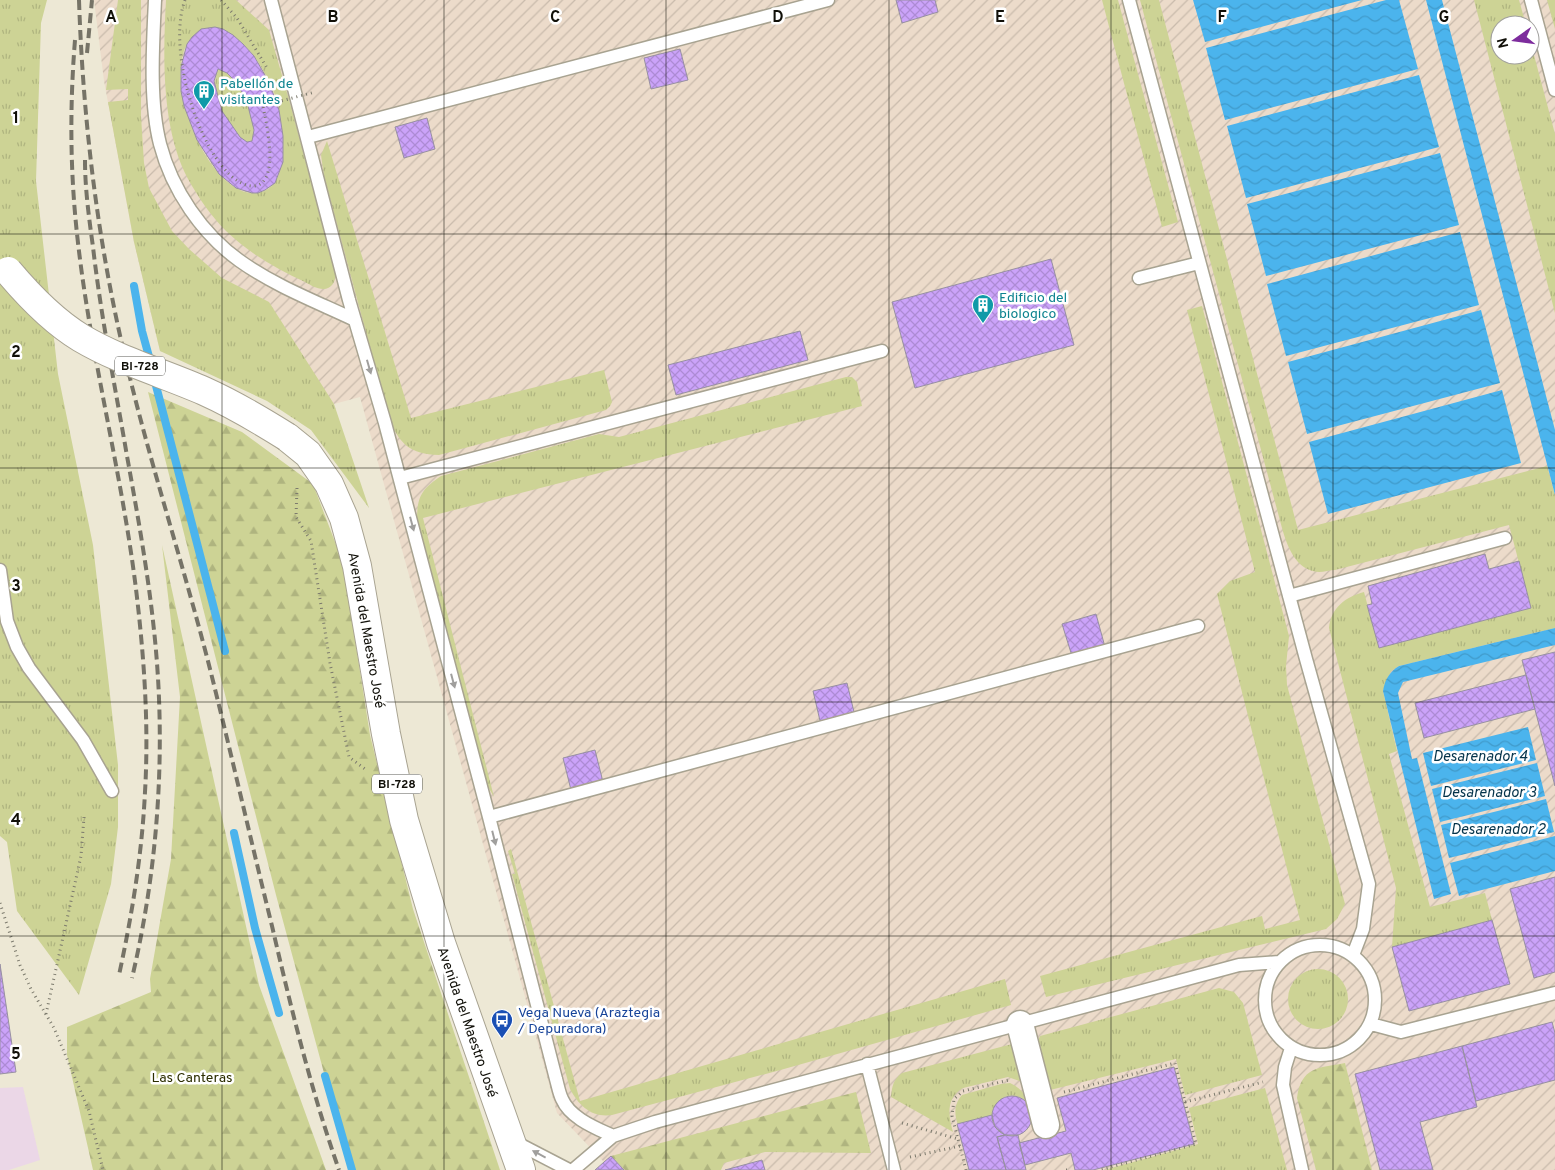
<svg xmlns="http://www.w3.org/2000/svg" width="1555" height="1170" viewBox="0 0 1555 1170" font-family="Overpass,sans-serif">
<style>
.industrial{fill:url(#industrial-furrows);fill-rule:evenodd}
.education{fill:#ebd7e7}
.grass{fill:url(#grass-tufts);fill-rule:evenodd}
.forest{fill:url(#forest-firs)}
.water{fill:url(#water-waves)}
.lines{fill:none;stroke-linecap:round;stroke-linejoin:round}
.stream{stroke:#4bb4ed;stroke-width:8}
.building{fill:url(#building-cross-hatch);stroke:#9790a1;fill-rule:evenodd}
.lane-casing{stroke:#a8a391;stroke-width:15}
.street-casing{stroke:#a8a391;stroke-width:29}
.primary-casing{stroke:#a8a391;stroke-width:30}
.path{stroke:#7c7a6d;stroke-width:3;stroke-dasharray:1 4;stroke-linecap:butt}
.lane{stroke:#fff;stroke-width:12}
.street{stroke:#fff;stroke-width:26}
.primary{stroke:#fff;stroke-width:28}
.rail{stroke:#767367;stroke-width:4;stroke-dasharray:10 5;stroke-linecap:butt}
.primary-bridge-casing{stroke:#a8a391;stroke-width:30;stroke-linecap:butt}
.path-bridge{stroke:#7c7a6d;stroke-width:3;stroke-dasharray:1 4;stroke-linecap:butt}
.primary-bridge{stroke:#fff;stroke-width:28}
.oneway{fill:#a09f9d}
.grid{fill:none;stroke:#111009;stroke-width:1;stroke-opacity:0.55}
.labels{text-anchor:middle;stroke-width:5;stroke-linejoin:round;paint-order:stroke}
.shield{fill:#fff;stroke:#585853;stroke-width:1}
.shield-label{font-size:12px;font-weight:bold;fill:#111009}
.culture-label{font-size:14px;fill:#0d838f;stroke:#fff;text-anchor:start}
.street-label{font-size:14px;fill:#111009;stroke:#fff}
.transit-label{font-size:14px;fill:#164399;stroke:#fff;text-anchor:start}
.park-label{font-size:14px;fill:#2b2d01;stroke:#fff}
.water-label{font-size:15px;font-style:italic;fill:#04334a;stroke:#fff}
.grid-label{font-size:16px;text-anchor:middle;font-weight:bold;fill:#111009;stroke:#fff;stroke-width:5;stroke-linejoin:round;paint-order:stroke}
</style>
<defs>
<pattern id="industrial-furrows" width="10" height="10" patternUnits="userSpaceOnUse" patternTransform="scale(1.25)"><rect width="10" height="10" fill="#ecdbca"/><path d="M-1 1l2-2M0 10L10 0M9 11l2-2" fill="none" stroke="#c9bbac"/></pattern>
<pattern id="grass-tufts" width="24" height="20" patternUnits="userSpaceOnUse" patternTransform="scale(1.25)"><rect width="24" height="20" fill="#cdd395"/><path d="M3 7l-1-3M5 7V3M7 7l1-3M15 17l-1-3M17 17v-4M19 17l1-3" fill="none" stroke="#afb47f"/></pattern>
<pattern id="forest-firs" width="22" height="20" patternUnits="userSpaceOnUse" patternTransform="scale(1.25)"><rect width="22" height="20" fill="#cdd395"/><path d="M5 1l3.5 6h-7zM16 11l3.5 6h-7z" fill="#afb47f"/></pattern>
<pattern id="water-waves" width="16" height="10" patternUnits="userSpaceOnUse" patternTransform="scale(1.25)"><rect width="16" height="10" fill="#4bb4ed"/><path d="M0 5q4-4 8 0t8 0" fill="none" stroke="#409aca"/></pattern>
<pattern id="building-cross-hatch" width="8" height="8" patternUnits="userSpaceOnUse" patternTransform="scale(1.25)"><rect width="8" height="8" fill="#cba3f9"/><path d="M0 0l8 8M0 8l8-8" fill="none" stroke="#ad8bd4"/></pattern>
</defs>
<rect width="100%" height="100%" fill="#ede8d5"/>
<path class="industrial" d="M94,0H1555V1170H595L604,1162L557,1113L360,397L334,404L308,381L273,370L160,351L134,242L104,81ZM1500,25H1530V55H1500Z"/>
<path class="education" d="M23,1087L40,1160L9,1170H0V1088Z"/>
<path class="grass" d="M0,0H47L41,23L36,181L58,374L93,545L118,765V827L111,884L79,995L17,911L7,842L0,836Z
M118,0H141V116L144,163L149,188L172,231L189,249L222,278L269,302L334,404L369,508L311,430L267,401L160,351L134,242L108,102L128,100V89L106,90Z
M166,0H236L269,30L291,107L336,274C335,282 332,289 323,289C317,289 310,285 305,282C276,269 249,253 226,231C211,216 198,197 188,179C161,128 163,56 166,0ZM215,27C231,34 243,41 254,56C262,67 270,82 275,95C283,120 295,192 254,193C200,195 142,32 215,27Z
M1102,0H1118L1178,222L1162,227Z
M1140,0H1159L1298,530L1547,466L1555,495V628L1399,666L1391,671L1383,691L1397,751L1389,754L1430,907L1485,893L1492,920L1392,947L1396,888L1329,628C1331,608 1345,597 1364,592L1379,648L1531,608L1509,525L1335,570C1330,570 1324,572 1319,572C1296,571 1287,546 1282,528Z
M1474,0H1519L1526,25H1500V55H1530V40L1555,134V313Z
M1547,0H1555V29Z
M218,69C240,73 260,122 252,141L247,142C227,129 208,93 218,69Z
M327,141L411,418L604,370L612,402L610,406L606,410L439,455C410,454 399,444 389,418L324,176L321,155Z
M1202,306L1289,636L1286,666L1287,685L1345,904L1337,919L1326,929L1046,997L1040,976L1262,916L1265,929L1300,920L1217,594L1230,581L1255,572L1187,310Z
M846,377H852L857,382L862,406L423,518L494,797L487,785L417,520C417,496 422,489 441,476L599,434L619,437Z
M511,849L580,1101L1005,979L1011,1005L784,1069L612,1115C592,1118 579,1106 570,1089L512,874H515L508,851Z
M1288 999a30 30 0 1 1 60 0a30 30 0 1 1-60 0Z
M1219,988L1234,992L1243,1003L1262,1075L1185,1095L1176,1059L1050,1090L1037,1043L1040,1036Z
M1012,1044L1022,1082L1008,1077L963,1088C946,1098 948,1115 953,1132L891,1097C892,1086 893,1080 902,1073Z
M1010,1083C1020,1088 1025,1093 1029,1104C1015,1089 995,1095 992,1115L958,1125C954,1114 954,1104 962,1095L1001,1084Z
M1265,1088L1287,1170H1104L1198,1144L1189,1108Z"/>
<path class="forest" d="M148,392L242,432L313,484L343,563L370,735L413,909L500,1170H354L345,1151L276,895Z
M162,545L259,985L326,1170H93L67,1055V1027L151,992L150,979L171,859L180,697Z
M1345,1063L1372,1170H1316L1297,1098C1301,1067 1318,1068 1345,1063Z
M856,1092L871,1153L765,1152L724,1163L721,1170H625L611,1156Z"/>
<path class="water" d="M1193,0H1362L1205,42Z
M1386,0H1399L1418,69L1225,120L1206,48Z
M1426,0H1442L1555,430V495Z
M1419,75L1439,147L1246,198L1227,126Z
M1440,153L1459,225L1266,276L1247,204Z
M1460,232L1479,305L1286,356L1267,284Z
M1481,310L1500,383L1307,434L1288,362Z
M1502,390L1521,463L1328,514L1309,442Z
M1555,628V645L1403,682L1398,693L1412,759L1417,758L1451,894L1434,899L1383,691C1385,680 1389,672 1399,666Z
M1528,727L1536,760L1431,786L1423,753Z
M1537,763L1545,796L1440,822L1432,789Z
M1546,799L1554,832L1449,858L1441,825Z
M1555,836V871L1459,896L1450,863Z"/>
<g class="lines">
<path class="stream" d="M134,286L142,331L151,364
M154,378L225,651
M234,833L255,928L279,1013
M325,1076L352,1170"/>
</g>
<path class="building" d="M896,0H935L938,12L902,23Z
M215,27L223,29L233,35L243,44L254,56L269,82L279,110L283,136V162L275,183L265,190L258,193H252L236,188L219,174L197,140L184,106L181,91V67L187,44L192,37L201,29ZM218,69L227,73L233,79L246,98L254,130L252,141L247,142L240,137L222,111L214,81Z
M680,49L688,80L651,89L644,58Z
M427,118L435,149L404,158L395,127Z
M1051,259L1074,345L915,388L892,302Z
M800,331L808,360L676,395L668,365Z
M1485,554L1489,569L1519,561L1531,608L1379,648L1367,605L1372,604L1368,586Z
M1096,614L1105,647L1072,656L1062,624Z
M1555,652V786L1522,660Z
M1526,675L1535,709L1424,738L1415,703Z
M847,683L855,716L821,725L813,691Z
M595,750L603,782L571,790L563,758Z
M1555,877V972L1534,978L1510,889Z
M1492,920L1510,984L1409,1011L1392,947Z
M0,964L16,1072L0,1074Z
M1552,1022L1555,1033V1080L1476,1101L1462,1046Z
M1462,1046L1477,1107L1420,1122L1433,1170H1380L1355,1074Z
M1174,1067L1194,1144L1093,1170H1075L1071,1153L1025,1165L1019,1143L1066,1131L1057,1098Z
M992 1116a20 20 0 1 1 40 0a20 20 0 1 1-40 0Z
M992,1115L995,1127L1005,1135L997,1137L1006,1170H969L957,1124Z
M1005,1135H1018L1026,1170H1006L997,1137Z
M611,1156L624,1170H595L604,1162Z
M762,1160L765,1170H725Z"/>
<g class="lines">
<g class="lane-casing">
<path id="lane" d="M155,0C153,44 149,101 160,144C172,190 202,234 240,261C275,286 317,302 355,320
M271,0L349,300L385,423L489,817L556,1079C558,1086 559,1093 562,1099C570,1118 596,1128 613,1136
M1129,0L1306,659L1369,884L1363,929L1353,955
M1531,0L1555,90
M308,137L828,0
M1139,278L1199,263
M400,478L882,351
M0,570L7,621L17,647L29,668L83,740L112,791
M1289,596L1505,538
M489,817L1198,626
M1265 1000a55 55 0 1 1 110 0a55 55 0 1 1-110 0Z
M1371,1024L1401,1032L1555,993
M1291,1048L1285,1067L1283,1085L1302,1170
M867,1064L894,1170
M513,1141L569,1170
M573,1170L613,1136L655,1122L1239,965L1279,962"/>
</g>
<g class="street-casing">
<path id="street" d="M1020,1024L1046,1125"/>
</g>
<g class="primary-casing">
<path id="primary" d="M287,437L308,454L329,484L344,518L357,566L386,734L404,820L441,943L521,1170"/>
</g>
<path class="path" d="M185,0C168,45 194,138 228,173C234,179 245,187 254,186C281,183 266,122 263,106L277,102
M221,0L237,18L267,68
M297,488L296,517L311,541L330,663L349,757L365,769
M0,903L20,965L31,989L54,1028L89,1111L103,1170
M46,1014L81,856L84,817
M1064,1092L1175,1063L1196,1144L1100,1170
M1185,1102L1263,1082
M902,1123L958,1139
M910,1157L960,1146
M966,1170L952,1116L954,1099L963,1091L1009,1080
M1066,1170H1071"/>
<use href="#lane" class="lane"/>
<use href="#street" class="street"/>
<use href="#primary" class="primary"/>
<path class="rail" d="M79,0C83,119 97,237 124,353C149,461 184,566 211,673C232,757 251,841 272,926C291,1008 311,1090 339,1170
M75,40C70,102 70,163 76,224C88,347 121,467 136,589C144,656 149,724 145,792C142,854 132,915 119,975
M87,53L92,0
M85,160C85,189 89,218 93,247C101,317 115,386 127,456C138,517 149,578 155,640C166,752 158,868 132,978"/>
<g class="primary-bridge-casing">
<path id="primary-bridge" d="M8,271C29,296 53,321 81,338C120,361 163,373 204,391C233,404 260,420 287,437"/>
</g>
<path class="path-bridge" d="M277,102L315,92"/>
<use href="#primary-bridge" class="primary-bridge"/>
</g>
<defs><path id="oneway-solid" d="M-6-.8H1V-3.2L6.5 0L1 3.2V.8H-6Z" transform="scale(1.25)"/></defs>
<g class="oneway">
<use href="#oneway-solid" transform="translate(369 367) rotate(74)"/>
<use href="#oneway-solid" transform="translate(412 524) rotate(75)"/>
<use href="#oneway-solid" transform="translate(453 681) rotate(75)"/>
<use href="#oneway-solid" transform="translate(494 838) rotate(76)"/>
<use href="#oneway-solid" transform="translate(539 1154) rotate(-152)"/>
</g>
<path class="grid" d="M222,0V1170M444,0V1170M666,0V1170M889,0V1170M1111,0V1170M1333,0V1170M0,234H1555M0,468H1555M0,702H1555M0,936H1555"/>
<defs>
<g id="building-pin" transform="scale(1.125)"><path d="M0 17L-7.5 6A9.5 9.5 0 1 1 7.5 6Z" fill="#0f9aa8" stroke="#fff"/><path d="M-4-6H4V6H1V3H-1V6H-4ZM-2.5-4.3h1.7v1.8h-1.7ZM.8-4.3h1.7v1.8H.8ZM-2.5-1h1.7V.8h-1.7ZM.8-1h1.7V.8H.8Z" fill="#fff"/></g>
<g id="bus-pin" transform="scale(1.125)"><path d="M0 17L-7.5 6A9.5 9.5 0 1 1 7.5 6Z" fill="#1a4fb4" stroke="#fff"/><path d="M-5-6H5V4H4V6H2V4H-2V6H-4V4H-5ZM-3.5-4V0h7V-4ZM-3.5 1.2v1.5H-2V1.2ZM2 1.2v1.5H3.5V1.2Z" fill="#fff"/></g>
</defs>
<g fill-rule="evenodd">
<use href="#building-pin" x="204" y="91"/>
<use href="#building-pin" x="983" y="305"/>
<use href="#bus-pin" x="502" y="1020"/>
</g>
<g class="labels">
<g class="shield">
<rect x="115" y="356.5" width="50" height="19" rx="4"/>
<rect x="372" y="774.5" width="50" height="19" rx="4"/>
</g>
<g class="shield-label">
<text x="140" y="370">BI-728</text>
<text x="397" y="788">BI-728</text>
</g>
<g class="culture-label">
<text x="220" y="88">Pabellón de<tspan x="220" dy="16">visitantes</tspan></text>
<text x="999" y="302">Edificio del<tspan x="999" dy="16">biologico</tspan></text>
</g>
<g class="street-label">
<text transform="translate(367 630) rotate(80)" y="5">Avenida del Maestro José</text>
<text transform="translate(468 1022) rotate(71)" y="5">Avenida del Maestro José</text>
</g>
<g class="transit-label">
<text x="518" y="1017">Vega Nueva (Araztegia<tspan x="518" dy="16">/ Depuradora)</tspan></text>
</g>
<g class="park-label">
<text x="192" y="1082">Las Canteras</text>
</g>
<g class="water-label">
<text x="1480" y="761">Desarenador 4</text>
<text x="1489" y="797">Desarenador 3</text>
<text x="1498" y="834">Desarenador 2</text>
</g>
</g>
<g class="grid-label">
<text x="111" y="22">A</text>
<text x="333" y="22">B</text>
<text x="555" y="22">C</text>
<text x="778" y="22">D</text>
<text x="1000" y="22">E</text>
<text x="1222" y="22">F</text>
<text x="1444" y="22">G</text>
<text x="16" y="123">1</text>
<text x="16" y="357">2</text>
<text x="16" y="591">3</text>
<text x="16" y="825">4</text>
<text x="16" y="1059">5</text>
</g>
<g transform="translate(1515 40) rotate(256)"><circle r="24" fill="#ffffff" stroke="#a09f9d"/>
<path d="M0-4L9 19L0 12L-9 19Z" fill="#7d2c9d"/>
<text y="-8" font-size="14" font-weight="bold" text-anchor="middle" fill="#111009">N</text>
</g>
</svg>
